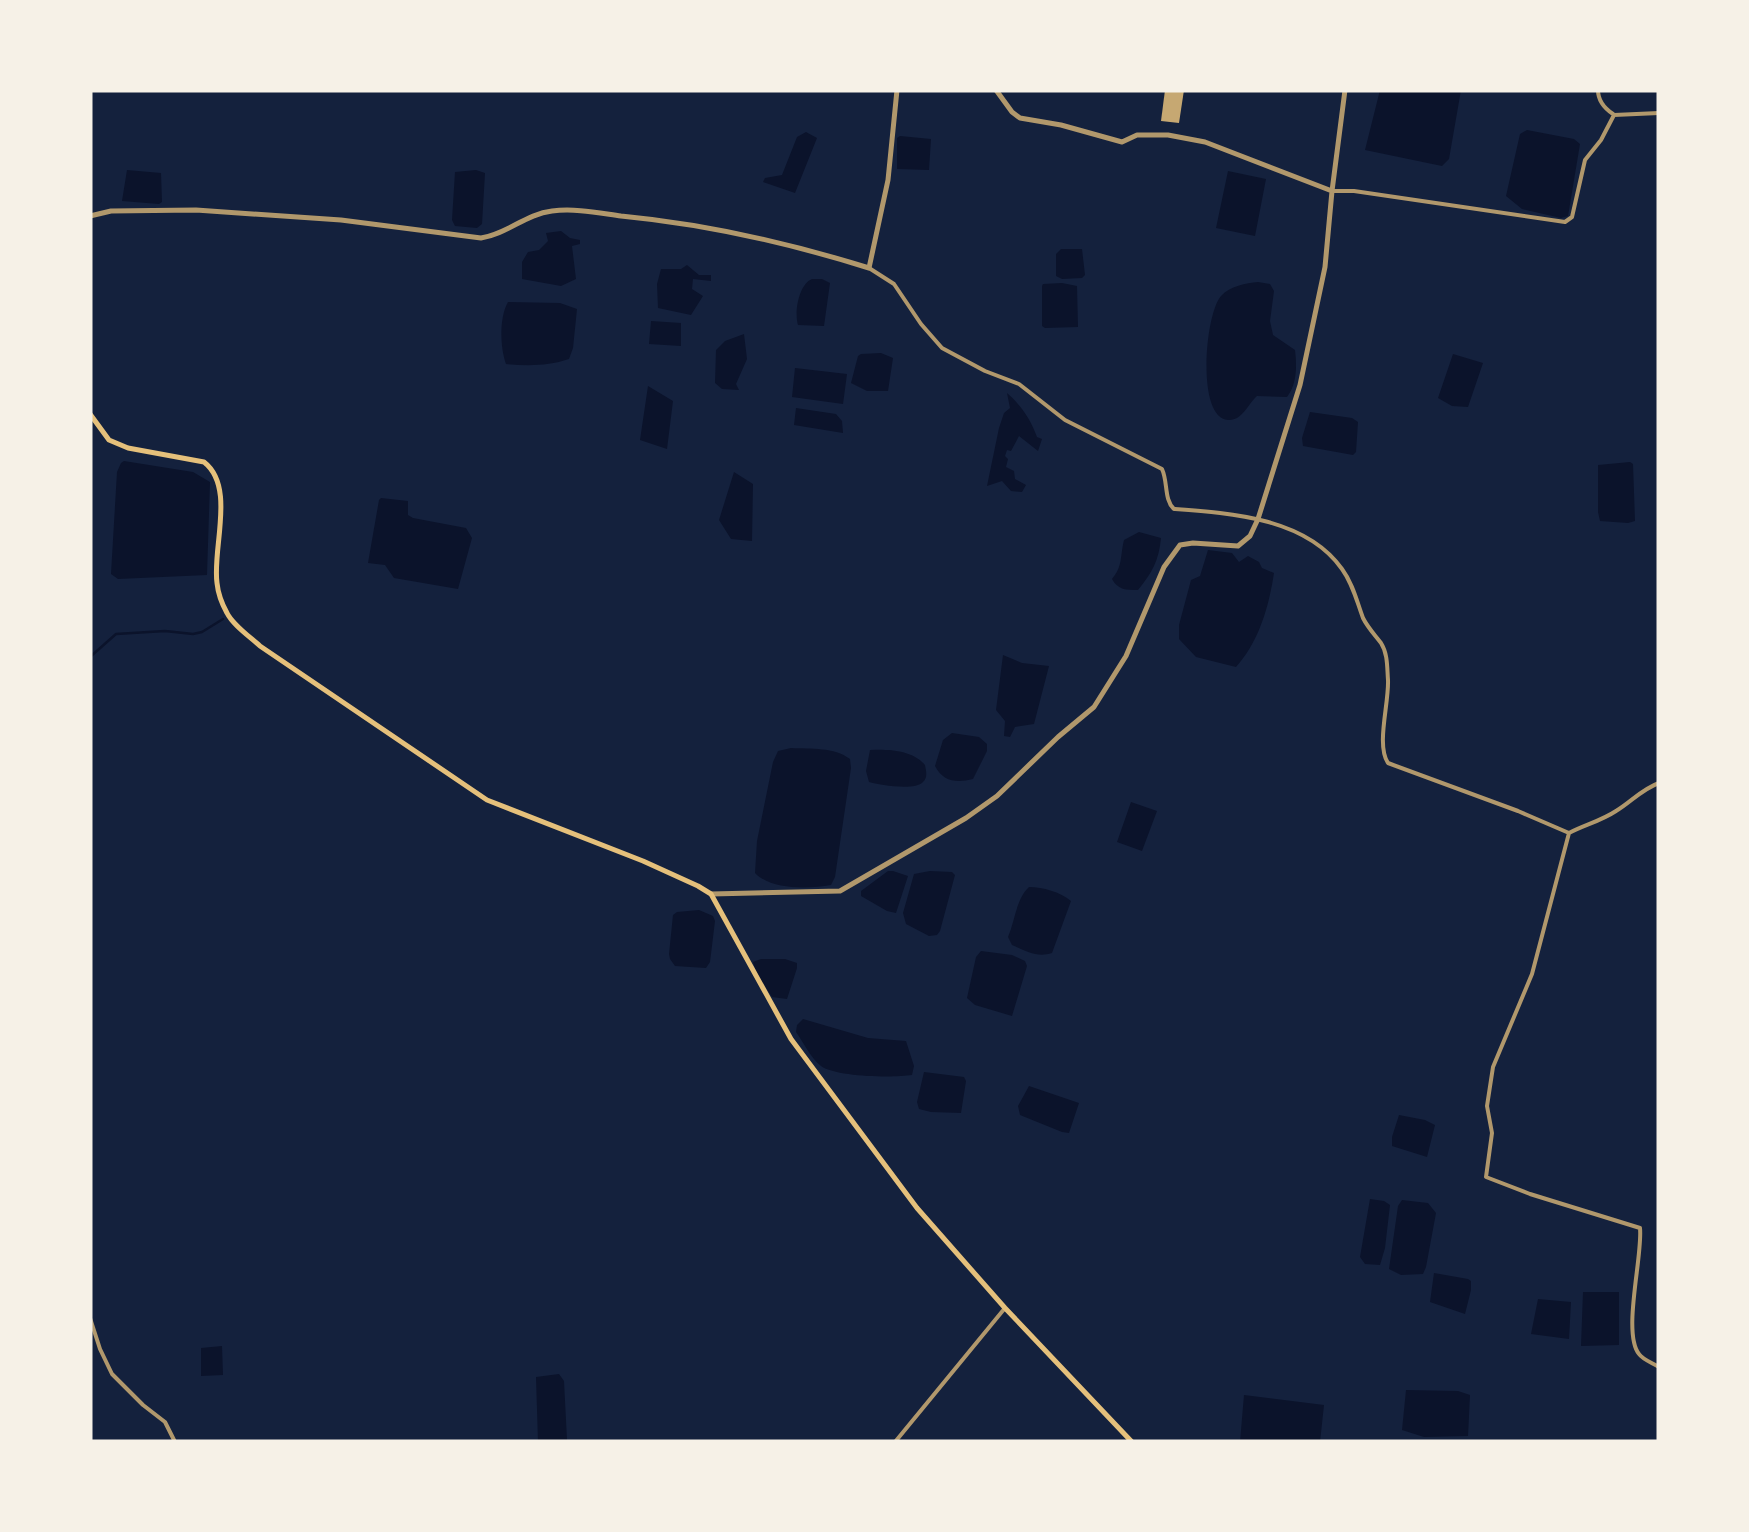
<svg xmlns="http://www.w3.org/2000/svg" width="1749" height="1532" viewBox="0 0 1749 1532" font-family="Lora,serif">
<style>
.water{fill:#0b132b}
.lines{fill:none;stroke-linecap:round;stroke-linejoin:round}
.stream{stroke:#0b132b;stroke-width:2.5}
.building{fill:#c6a872}
.minor{stroke:#b1986c;stroke-width:4}
.tertiary{stroke:#b1986c;stroke-width:5}
.secondary{stroke:#e5c07b;stroke-width:5}
</style>
<rect width="100%" height="100%" fill="#14213d"/>
<path class="water" d="M1380,90H1461L1449,159L1442,166L1365,150Z
M1527,130L1574,139L1580,144L1568,216L1561,218L1522,209L1506,196L1520,134Z
M806,132L817,138L795,193L763,182L765,178L782,175L797,137Z
M900,136L931,139L929,170L897,169V138Z
M127,170L161,173L162,202L159,204L122,201Z
M476,170L485,173L482,224L477,228L455,226L452,220L455,172Z
M1228,171L1266,179L1255,236L1216,228Z
M561,231L570,238L580,240V244L572,246L576,279L561,286L522,279V262L528,252L539,250L548,241L546,233Z
M1061,249H1082L1085,275L1082,278L1062,279L1056,276V254Z
M687,265L699,275H711V281L693,279L692,289L703,296L691,315L658,308L657,284L661,269H681Z
M812,279H822L830,283L824,326L798,325C794,312 799,284 812,279Z
M1258,282L1270,284L1274,291L1270,321L1273,335L1295,350C1297,366 1297,384 1287,397L1257,396C1248,404 1242,421 1228,420C1196,418 1205,314 1221,296C1230,286 1246,283 1258,282Z
M1062,283L1077,286L1078,327L1045,328L1042,326V286L1043,284Z
M508,302L560,303L577,309L573,348L569,359C548,366 528,366 506,364C500,347 499,318 508,302Z
M651,321L681,323V346L649,344Z
M744,334L747,359L736,384L739,390L722,389L715,383L716,350L725,341Z
M881,353L893,358L888,391H867L851,383L858,356L861,354Z
M1453,354L1483,363L1468,407L1452,406L1438,398Z
M795,368L847,374L843,404L792,397Z
M648,386L673,401L667,449L640,440Z
M1007,393C1021,405 1031,420 1037,437L1042,439L1038,451L1019,436L1011,451L1007,450L1005,456L1008,459L1006,467L1014,471L1015,479L1026,485L1022,492L1011,491L1002,481L987,486L999,428L1004,413L1010,408Z
M796,408L836,414L842,421L843,433L794,425Z
M1310,412L1352,418L1358,422L1356,452L1353,455L1303,446L1302,438Z
M124,461L193,472L210,482L207,575L118,579L111,574L117,472L121,463Z
M1630,462L1633,464L1635,521L1628,523L1600,521L1598,512V465Z
M734,472L753,484L752,541L731,539L719,520Z
M381,498L408,501V515L413,518L466,528L472,538L458,589L394,578L385,565L368,563L379,500Z
M1139,532L1161,538C1159,560 1152,573 1138,590C1126,590 1118,590 1112,579C1123,566 1120,556 1124,540Z
M1208,550L1232,553L1239,562L1248,556L1259,562L1262,568L1274,573C1269,606 1259,642 1236,667L1196,657L1179,639V625L1191,580L1200,576Z
M1003,655L1022,663L1049,666L1034,724L1015,727L1010,737L1004,736L1005,721L996,710Z
M952,733L979,737L987,744V751L973,779C957,783 943,782 935,766L943,740Z
M791,748C811,749 834,747 850,759L851,768L835,877L831,885C808,889 771,890 755,873L757,841L773,762L778,751Z
M870,750C888,749 913,750 925,765C926,771 928,777 923,782C915,791 879,785 869,782L866,771Z
M1131,802L1157,811L1142,851L1117,842Z
M888,871H893L908,876L896,913L887,911L861,896V891Z
M930,871L952,872L955,875L940,931L937,935L929,936L906,924L903,913L914,874Z
M1029,887C1043,887 1060,892 1071,901L1052,953C1037,958 1026,951 1012,945L1008,937C1015,921 1016,899 1029,887Z
M699,910L713,916L715,921L710,962L706,968L675,966L670,959L669,954L673,915L677,912Z
M981,951L1012,955L1025,961L1027,966L1012,1016L975,1005L967,998L976,957Z
M761,959H785L797,963V968L787,999L772,997L756,972L753,962Z
M803,1019L868,1038L906,1041L914,1066L912,1075C893,1078 836,1077 821,1066C810,1057 804,1043 796,1032L797,1025Z
M924,1072L964,1077L966,1081L961,1113L931,1112L919,1109L917,1102Z
M1029,1086L1079,1103L1069,1133L1062,1132L1020,1115L1018,1106Z
M1399,1115L1425,1120L1435,1125L1427,1157L1392,1146V1137Z
M1370,1199L1384,1201L1390,1205L1385,1248L1380,1265L1365,1264L1360,1257Z
M1402,1200L1428,1203L1436,1213L1426,1267L1423,1274L1401,1275L1389,1269L1398,1206Z
M1434,1273L1468,1279L1471,1281V1290L1465,1314L1430,1302Z
M1583,1292H1619V1345L1581,1346Z
M1538,1299L1571,1302L1569,1339L1531,1334Z
M222,1346L223,1375L201,1376V1348Z
M559,1374L564,1381L567,1440L565,1442H538L536,1377Z
M1406,1390L1458,1391L1470,1395L1468,1436L1424,1437L1402,1430Z
M1244,1395L1324,1405L1320,1442H1240Z"/>
<g class="lines">
<path class="stream" d="M90,657L116,634L165,631L193,634L202,632L223,619"/>
</g>
<path class="building" d="M1165,90H1184L1179,123L1161,121Z"/>
<g class="lines">
<path class="minor" d="M1598,90C1598,101 1604,108 1613,114
M1332,191H1354L1565,222L1572,217L1585,160L1601,140L1614,115L1659,113
M869,268L894,284L921,324L942,348L985,371L1019,384L1065,420L1162,469C1168,482 1164,500 1174,509C1231,513 1306,518 1342,569C1353,584 1357,602 1363,618C1368,628 1375,635 1381,643C1388,654 1387,668 1388,680C1389,704 1376,745 1388,763L1518,811L1569,833C1584,825 1601,821 1616,811C1631,802 1642,789 1659,783
M1569,833L1532,974L1493,1067L1487,1106L1492,1133L1486,1177L1530,1194L1640,1228C1643,1255 1622,1333 1639,1354C1643,1360 1653,1363 1659,1367
M90,1318L100,1349L112,1374L143,1405L165,1422L175,1442
M895,1442L1005,1308"/>
<path class="tertiary" d="M996,90L1012,112L1020,118L1061,125L1122,142L1137,135H1168L1205,142L1332,191
M90,216L111,211L196,210L341,220L481,238C507,234 526,214 552,211C575,208 599,213 621,216C705,224 789,243 869,268L888,180L897,90
M711,894L840,891L966,818L997,796L1058,737L1094,707L1126,656L1164,567L1180,545L1193,543L1238,546L1250,536L1258,519L1300,385L1325,267L1332,191L1345,90"/>
<path class="secondary" d="M90,414L109,440L128,448L204,462C236,487 212,548 217,583C218,593 222,604 227,613C233,625 249,636 260,646L487,800L643,861L698,886L711,894L791,1039L917,1208L1005,1308L1132,1442"/>
</g>
<rect width="1749" height="1532" fill="none" stroke="#f6f1e7" stroke-width="185"/>
</svg>
